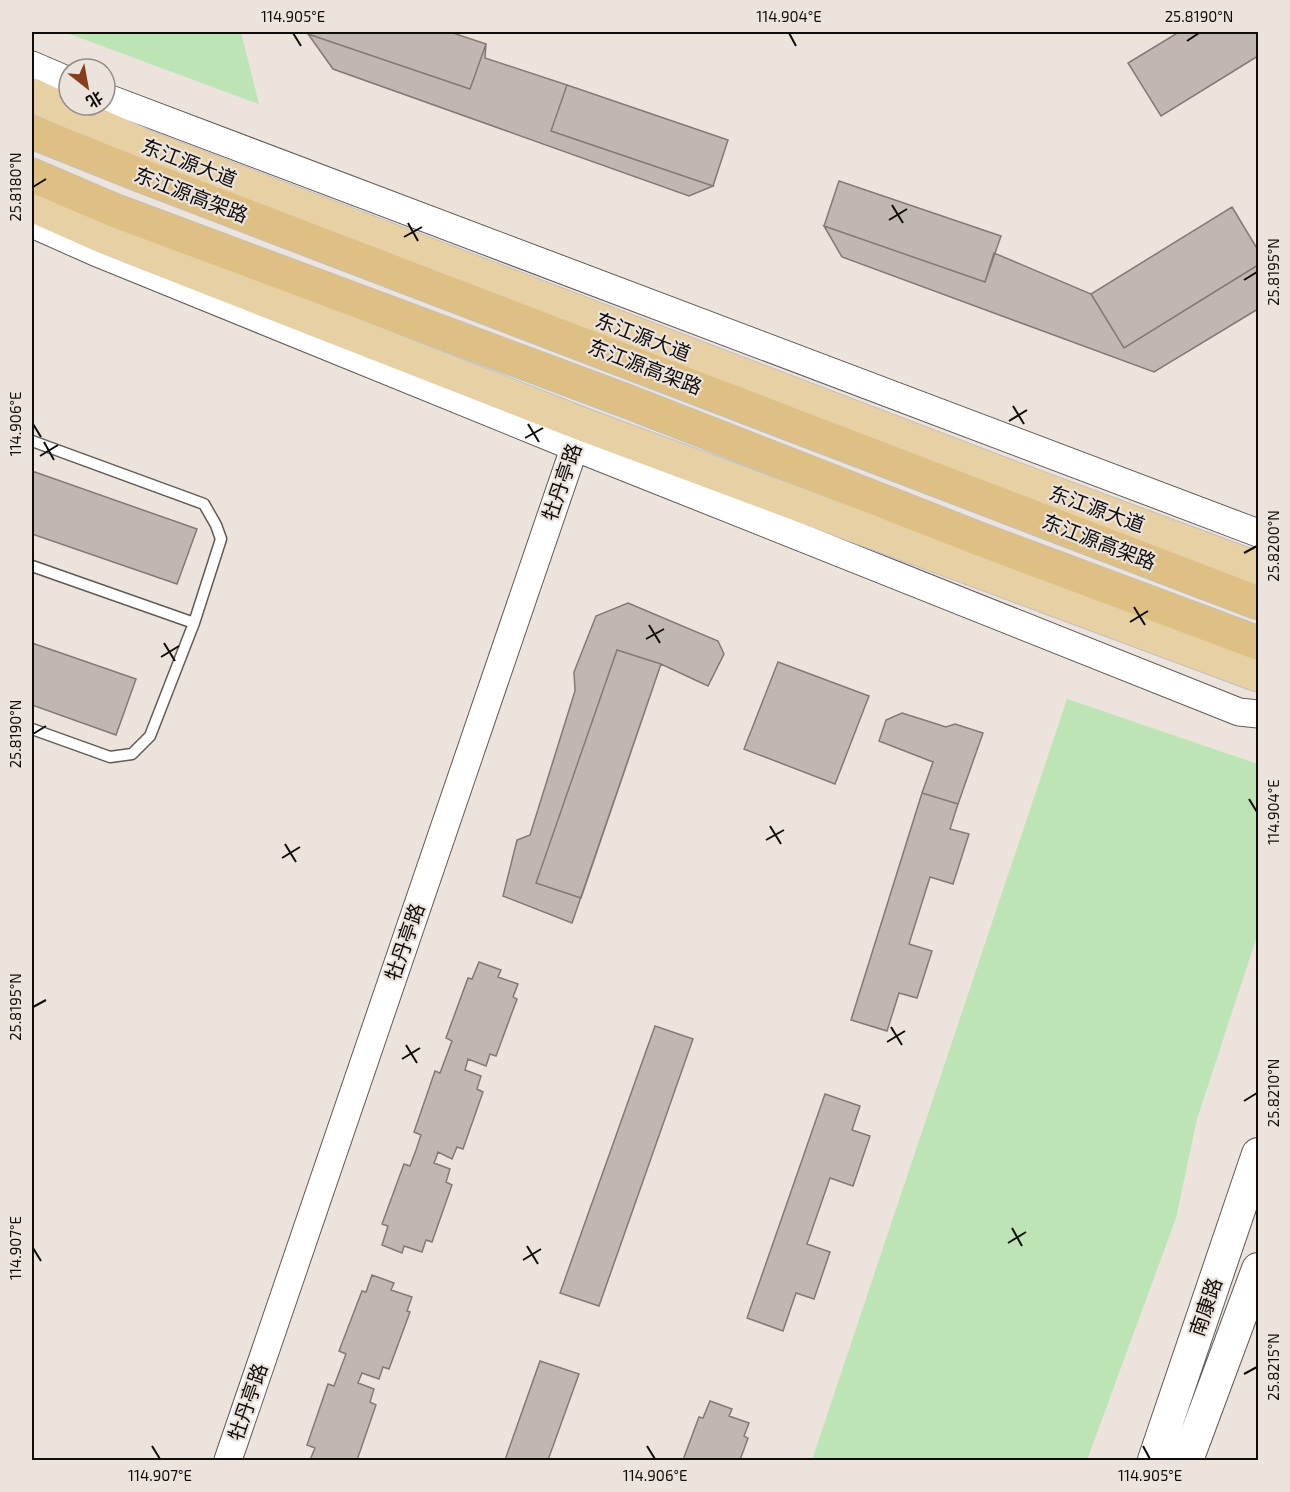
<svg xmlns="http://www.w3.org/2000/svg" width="1290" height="1492" viewBox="0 0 1290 1492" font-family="'Exo 2','Noto Sans SC',sans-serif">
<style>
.green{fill:#bde4b4}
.building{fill:#c0b6b2;stroke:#837a75;stroke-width:1.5}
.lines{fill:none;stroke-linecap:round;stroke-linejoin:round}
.service-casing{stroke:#625a55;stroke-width:13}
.tertiary-casing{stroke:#625a55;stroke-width:29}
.secondary-casing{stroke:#625a55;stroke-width:34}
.primary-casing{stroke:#c1c0bf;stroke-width:35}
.trunk-casing{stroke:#c1c0bf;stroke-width:35}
.service{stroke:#fff;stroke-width:10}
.tertiary{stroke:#fff;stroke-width:27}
.secondary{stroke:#fff;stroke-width:32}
.primary{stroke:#e7d0a3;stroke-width:33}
.trunk{stroke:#dfc084;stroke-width:33}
.ticks{fill:none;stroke:#0f0c0a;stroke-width:2}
.labels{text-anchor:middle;stroke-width:4.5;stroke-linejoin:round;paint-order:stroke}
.street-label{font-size:20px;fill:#0f0c0a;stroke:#ebe3dc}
.neatline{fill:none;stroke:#0f0c0a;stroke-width:2}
.ticks-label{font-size:15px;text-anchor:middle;fill:#0f0c0a}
</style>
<rect width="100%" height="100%" fill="#ebe3dc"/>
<path class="green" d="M64,32H241L259,104Z
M1067,699L1258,764V933L1197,1119L1176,1218L1087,1460H812Z"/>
<path class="building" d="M309,32H450L486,44L470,89L308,34Z
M1179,32H1258V56L1161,116L1128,63Z
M308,34L470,89L486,44L485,58L567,85L551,131L713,186L689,196L333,69Z
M567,85L728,140L713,186L551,131Z
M839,181L1001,236L985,282L824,226Z
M1232,207L1258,250V265L1124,348L1091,294Z
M824,226L985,282L994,253L1091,294L1124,348L1258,265V309L1154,372L842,257Z
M32,471L197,529L177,584L32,534Z
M628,603L718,641L724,654L708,686L661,664L572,923L503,896L517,840L530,835L575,691L574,672L596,616Z
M32,643L136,679L116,735L32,705Z
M617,650L661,664L581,898L536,883Z
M778,662L869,696L835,784L744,749Z
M902,713L946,727L955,724L983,733L958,804L922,793L933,762L879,741L886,720Z
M922,793L958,804L950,829L969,834L953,884L930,877L909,944L932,951L917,998L899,993L887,1031L851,1020Z
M479,962L501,970L498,977L518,984L513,997L517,999L496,1056L490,1054L486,1066L468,1059L465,1070L481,1076L477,1089L483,1092L463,1149L457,1147L452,1159L438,1152L436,1158L434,1163L450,1169L446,1182L452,1185L432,1242L426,1240L422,1252L404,1246L402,1253L382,1245L388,1226L382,1224L404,1164L410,1166L416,1150L421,1135L414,1132L435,1071L440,1073L452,1041L446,1038L468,978L472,979Z
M655,1026L693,1039L599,1306L560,1293Z
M825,1094L860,1106L852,1130L870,1136L853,1186L830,1178L807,1244L830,1252L814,1299L796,1293L783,1331L747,1318Z
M372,1275L394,1283L391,1290L412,1297L407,1311L410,1312L389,1369L383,1367L379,1379L362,1373L358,1383L374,1389L370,1402L376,1405L357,1460H310L315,1448L307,1445L328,1384L334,1386L346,1354L339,1351L362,1291L366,1292Z
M540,1361L579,1374L548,1460H505Z
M710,1401L732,1409L729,1416L749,1423L744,1436L748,1438L740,1460H683L699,1417L703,1418Z"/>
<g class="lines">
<g class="service-casing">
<path id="service" d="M32,441L204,504L216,525L221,539L194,623L150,736L132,754L110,757L32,729
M32,566L194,623"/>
</g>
<g class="tertiary-casing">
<path id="tertiary" d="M32,65L69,81
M105,97L1258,533
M32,224L95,252L574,447L1239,712L1258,714
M228,1460L580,431"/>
</g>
<g class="secondary-casing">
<path id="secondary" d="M1154,1460L1258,1154
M1187,1460L1258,1269"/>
</g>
<g class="primary-casing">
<path id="primary" d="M32,95L146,147L1013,478L1258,569
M32,205L104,237L582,424L1258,675"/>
</g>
<g class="trunk-casing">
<path id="trunk" d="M32,132L137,174L1258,603
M32,175L116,211L629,402L982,540L1258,643"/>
</g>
<use href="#service" class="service"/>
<use href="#tertiary" class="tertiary"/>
<use href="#secondary" class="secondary"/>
<use href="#primary" class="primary"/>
<use href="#trunk" class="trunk"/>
</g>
<path class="ticks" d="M293,33L301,46M789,33L796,46M1187,41L1199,33M33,187L46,179M892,205L903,223M889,220L907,209M408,223L418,241M404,237L422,227M1244,280L1257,272M1013,406L1024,424M1009,421L1027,410M33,424L41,437M528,424L539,442M525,438L543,428M44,442L54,460M40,456L58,445M1244,553L1257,546M1134,607L1145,625M1130,622L1148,611M649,625L660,643M646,639L664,629M164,643L175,661M161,657L179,646M33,734L46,726M1249,799L1257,812M770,826L781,844M766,840L784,830M285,844L296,862M282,858L300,847M33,1007L46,1000M891,1027L902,1045M887,1042L905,1031M406,1045L417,1063M402,1059L420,1048M1244,1101L1257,1093M1012,1228L1022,1246M1008,1243L1026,1232M527,1246L538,1264M33,1248L41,1261M523,1260L541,1249M1244,1374L1257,1367M152,1446L160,1459M647,1446L655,1459M1143,1446L1150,1459"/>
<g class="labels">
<g class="street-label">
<text transform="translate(189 163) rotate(21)" y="7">东江源大道</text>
<text transform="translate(191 195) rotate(21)" y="7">东江源高架路</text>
<text transform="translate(643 337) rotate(21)" y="7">东江源大道</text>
<text transform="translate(645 367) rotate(21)" y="7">东江源高架路</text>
<text transform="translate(562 482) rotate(-71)" y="7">牡丹亭路</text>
<text transform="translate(1097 509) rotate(20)" y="7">东江源大道</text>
<text transform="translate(1099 542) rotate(21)" y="7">东江源高架路</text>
<text transform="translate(405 942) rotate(-71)" y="7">牡丹亭路</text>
<text transform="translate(1206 1307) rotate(-71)" y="7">南康路</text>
<text transform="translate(248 1402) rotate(-71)" y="7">牡丹亭路</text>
</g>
</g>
<rect width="1290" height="1492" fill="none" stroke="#ebe3dc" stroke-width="66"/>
<g transform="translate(87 87) rotate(149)"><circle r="28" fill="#ebe3dc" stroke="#938d88" stroke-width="1.5"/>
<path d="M0-4.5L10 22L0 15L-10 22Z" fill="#853f1c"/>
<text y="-9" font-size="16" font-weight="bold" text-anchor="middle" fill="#0f0c0a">北</text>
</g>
<rect x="33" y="33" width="1224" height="1426" class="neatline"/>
<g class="ticks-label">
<text x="293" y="22">114.905°E</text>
<text x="789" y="22">114.904°E</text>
<text x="1199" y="22">25.8190°N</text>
<text transform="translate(16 187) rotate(-90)" y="5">25.8180°N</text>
<text transform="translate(1274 272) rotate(-90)" y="5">25.8195°N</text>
<text transform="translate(16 424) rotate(-90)" y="5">114.906°E</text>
<text transform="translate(1274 546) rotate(-90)" y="5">25.8200°N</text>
<text transform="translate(16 734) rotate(-90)" y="5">25.8190°N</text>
<text transform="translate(1274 812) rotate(-90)" y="5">114.904°E</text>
<text transform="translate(16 1007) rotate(-90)" y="5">25.8195°N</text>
<text transform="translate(1274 1093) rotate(-90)" y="5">25.8210°N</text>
<text transform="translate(16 1248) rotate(-90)" y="5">114.907°E</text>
<text transform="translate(1274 1367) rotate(-90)" y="5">25.8215°N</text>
<text x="160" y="1481">114.907°E</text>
<text x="655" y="1481">114.906°E</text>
<text x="1150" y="1481">114.905°E</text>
</g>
</svg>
